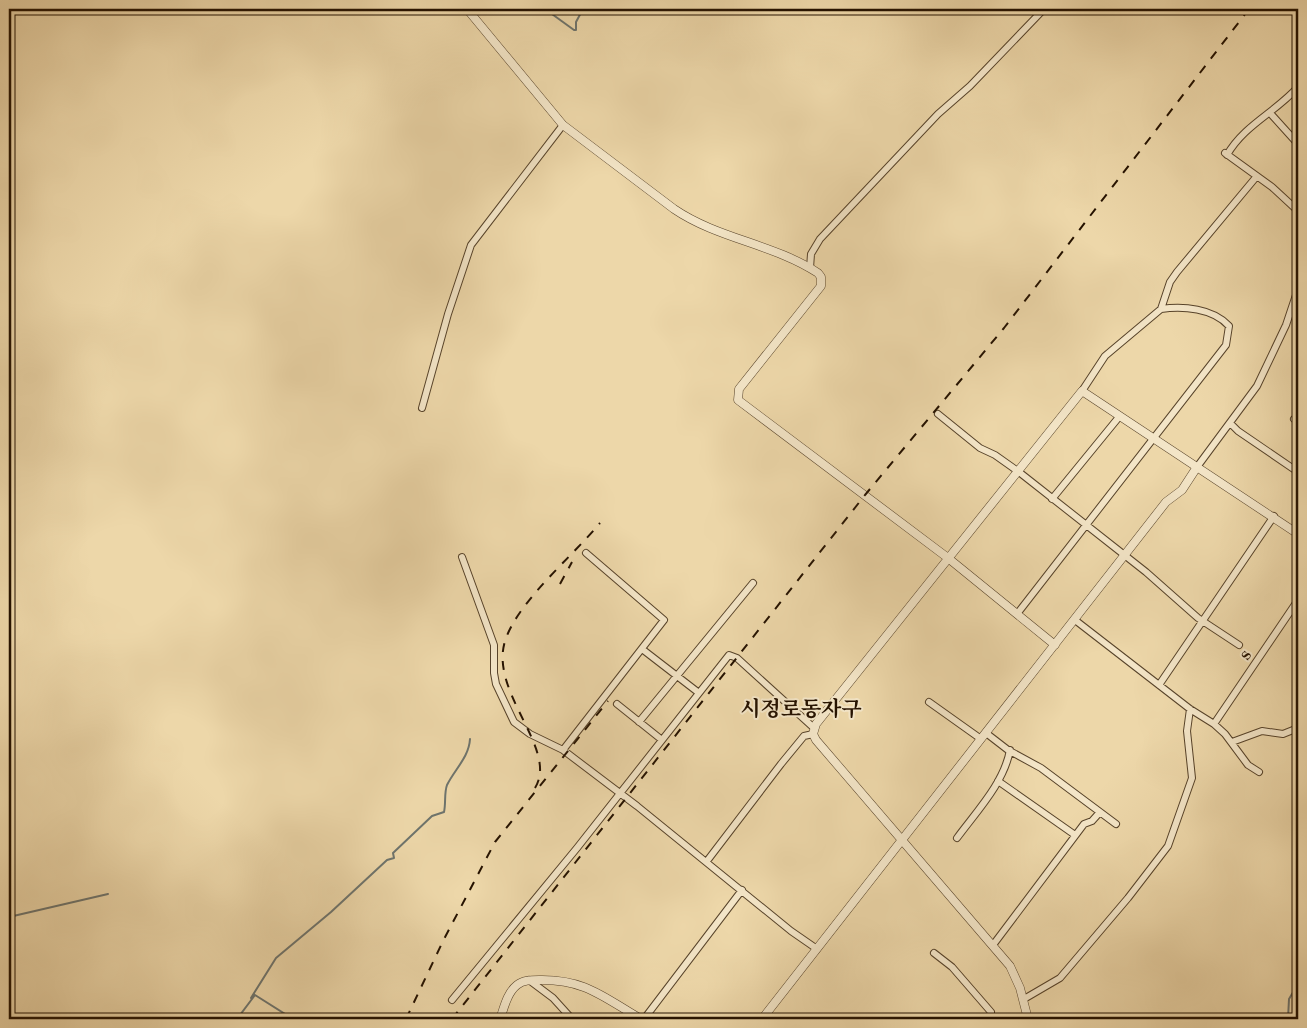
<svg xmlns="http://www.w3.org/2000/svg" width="1307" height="1028" viewBox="0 0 1307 1028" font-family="'Libre Bodoni','Noto Serif KR',serif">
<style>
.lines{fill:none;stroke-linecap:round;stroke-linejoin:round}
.stream{stroke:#6e746d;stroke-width:2}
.minor-casing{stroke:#57432a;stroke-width:8}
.tertiary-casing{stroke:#57432a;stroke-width:9}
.minor{stroke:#f3e5c7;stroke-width:6}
.tertiary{stroke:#f3e5c7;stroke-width:8}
.rail{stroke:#251200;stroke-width:2;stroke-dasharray:9 9;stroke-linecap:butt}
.labels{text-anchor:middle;stroke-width:4;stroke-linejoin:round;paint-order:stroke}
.street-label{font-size:19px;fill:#251200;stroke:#f3e5c7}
.quarter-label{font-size:21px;font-weight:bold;fill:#251200;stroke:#f3e5c7}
</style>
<rect width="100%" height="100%" fill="#edd7a9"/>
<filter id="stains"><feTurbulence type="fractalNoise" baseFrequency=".004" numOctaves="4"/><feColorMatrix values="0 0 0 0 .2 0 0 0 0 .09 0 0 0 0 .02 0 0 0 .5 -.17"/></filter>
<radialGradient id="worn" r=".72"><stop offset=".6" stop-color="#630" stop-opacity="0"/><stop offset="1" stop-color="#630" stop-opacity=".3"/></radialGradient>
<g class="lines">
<path class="stream" d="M473,9L479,13L485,9
M545,9L574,30H576V22L583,9
M9,917L108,894
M251,998L276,958L331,912L387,860L394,858L393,853L432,816L444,812C446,804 444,793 447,785C455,769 469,757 470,739
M237,1019L255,995L293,1019
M1288,1019L1289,999L1298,984"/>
<g class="minor-casing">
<path id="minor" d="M1270,113L1298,144
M1225,153L1272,187L1298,211
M1227,155C1244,125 1276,112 1298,87
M810,268L811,254L820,239L938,114L970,86L1044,9
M1082,391L1105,356L1161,309L1170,282L1177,272L1257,176
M422,408L448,314L471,245L563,125
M938,414L980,448L995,455L1019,472L1146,572L1198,618L1239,645
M1294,419L1298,422
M1230,423L1238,431L1298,472
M1197,467L1257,386L1286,325L1298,289
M1052,499L1119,417
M462,557L494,645V673L496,684L514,722L530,734L563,750L637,806L791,931L817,949
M1017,614L1226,345L1229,326C1213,308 1183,306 1161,309
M1075,620L1190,709L1214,724L1225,734L1248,765L1259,772
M642,649L699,693
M1159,685L1274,516
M929,702L981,739
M617,704L662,740
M639,722L753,583
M1214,724L1298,600
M986,733L1008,750L1041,768L1116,824
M1232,742L1262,731L1283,734L1298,728
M563,750L664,620L586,553
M998,781L1075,835
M957,838C976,812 1004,783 1010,750
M707,861L781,764L804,736L813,734
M993,945L1084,824L1092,821L1100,812
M934,953L952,967L991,1012L985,1019
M529,980L553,998L572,1019
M1024,999L1060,978L1128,898L1168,846L1192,778L1187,731L1190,709
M452,1000L577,848L729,655L737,658L814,728
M644,1019L742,890"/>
</g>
<g class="tertiary-casing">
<path id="tertiary" d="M467,9L563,125L674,209C718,239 774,244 818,273L821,277V286L739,389L738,400L948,558L1055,645
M500,1019C504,1008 507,993 517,985C523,980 531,980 539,980C585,979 603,997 641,1019
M762,1019L1166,502L1182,490L1197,467
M1028,1019L1020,988L1010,966L816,740L813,734L816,724L1082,391L1298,534"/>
</g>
<use href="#minor" class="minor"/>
<use href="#tertiary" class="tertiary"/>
<path class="rail" d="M560,584L572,562
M535,788C559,749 489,693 505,641C518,601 572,557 600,523
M406,1019L443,941L495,842L608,701
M452,1019L865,495L1004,328L1249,9"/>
</g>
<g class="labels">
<g class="street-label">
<text transform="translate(1244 654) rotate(-57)" y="7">s</text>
</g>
<g class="quarter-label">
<text x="801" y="716">시정로동자구</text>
</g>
</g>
<rect width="1307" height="1028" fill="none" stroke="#edd7a9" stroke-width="30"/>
<rect x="10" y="10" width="1287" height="1008" fill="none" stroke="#251200" stroke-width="2.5"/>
<rect x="15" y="15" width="1277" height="998" fill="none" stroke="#251200"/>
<rect width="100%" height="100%" filter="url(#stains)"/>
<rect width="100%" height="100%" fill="url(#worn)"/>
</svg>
